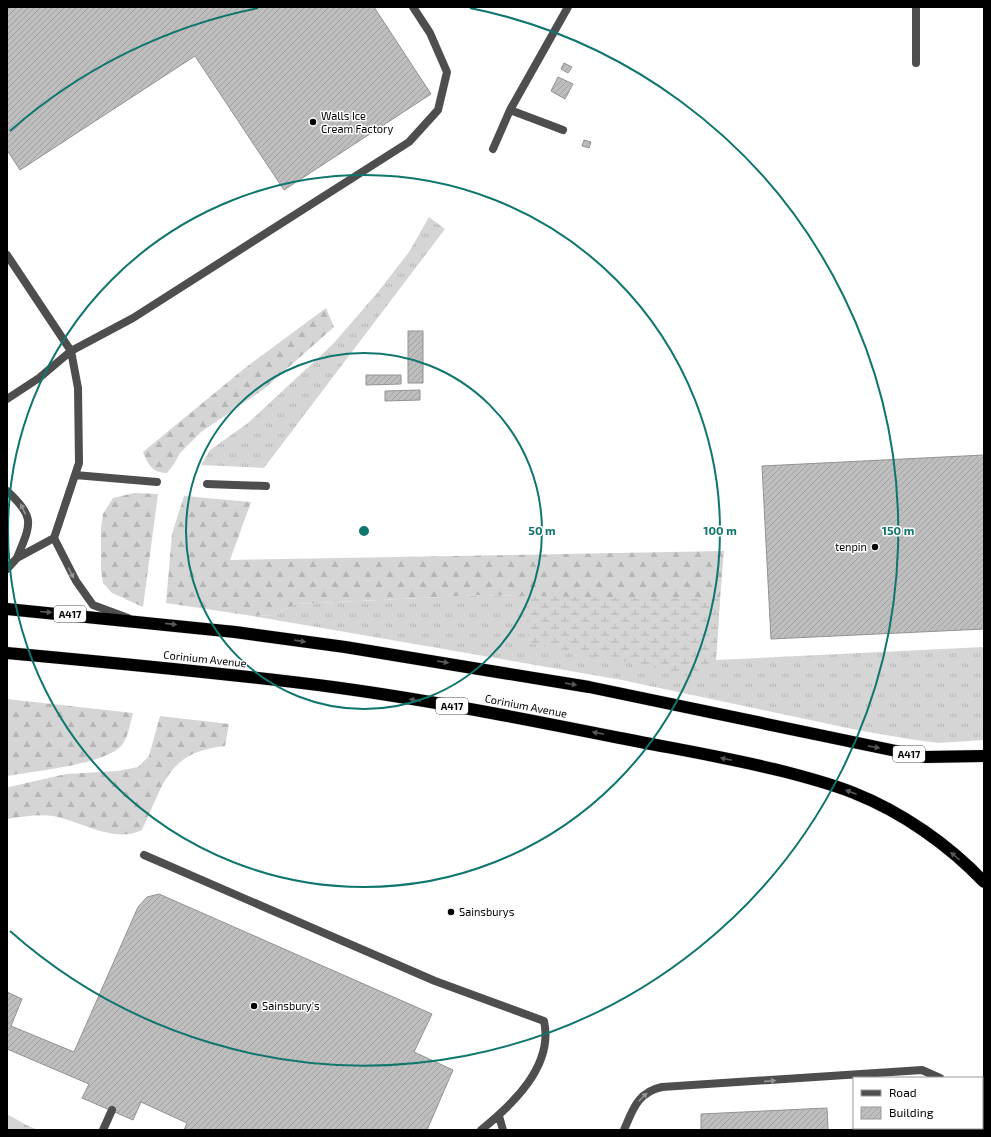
<svg xmlns="http://www.w3.org/2000/svg" width="991" height="1137" viewBox="0 0 991 1137" font-family="'Exo 2',sans-serif">
<style>
.grass{fill:url(#grass-tufts)}
.forest{fill:url(#forest-firs)}
.wetland{fill:url(#wetland-marsh)}
.building{fill:url(#building-hatch);stroke:#929292}
.lines{fill:none;stroke-linecap:round;stroke-linejoin:round}
.highway-casing{stroke:#dbdbdb;stroke-width:13}
.lane{stroke:#4e4e4e;stroke-width:8}
.street{stroke:#4e4e4e;stroke-width:8}
.highway{stroke:#000;stroke-width:12}
.oneway{fill:#959595}
.oneway2{fill:#595959}
.ring{fill:none;stroke:#0f766e;stroke-width:2}
.poi-dot{fill:#000;stroke:#fff;stroke-width:1.5}
.labels{text-anchor:middle;stroke-width:3;stroke-linejoin:round;paint-order:stroke}
.shield{fill:#fff;stroke:#4c4c4c;stroke-width:1}
.shield-label{font-size:10px;font-weight:bold;fill:#000}
.poi-label{font-size:11px;fill:#000;stroke:#fff;text-anchor:start}
.street-label{font-size:11px;fill:#000;stroke:#fff}
.centre{fill:#0f766e;stroke:#fff;stroke-width:2}
.ring-label{font-size:12px;text-anchor:middle;font-weight:bold;fill:#0f766e;stroke:#fff;stroke-width:3;stroke-linejoin:round;paint-order:stroke}
</style>
<defs>
<pattern id="grass-tufts" width="24" height="20" patternUnits="userSpaceOnUse"><rect width="24" height="20" fill="#d5d5d5"/><path d="M3 7l-1-3M5 7V3M7 7l1-3M15 17l-1-3M17 17v-4M19 17l1-3" fill="none" stroke="#b5b5b5"/></pattern>
<pattern id="forest-firs" width="22" height="20" patternUnits="userSpaceOnUse"><rect width="22" height="20" fill="#d5d5d5"/><path d="M5 1l3.5 6h-7zM16 11l3.5 6h-7z" fill="#b5b5b5"/></pattern>
<pattern id="wetland-marsh" width="20" height="14" patternUnits="userSpaceOnUse"><rect width="20" height="14" fill="#d5d5d5"/><path d="M1 5h8M5 5V1M11 12h8M15 12V8" fill="none" stroke="#b5b5b5"/></pattern>
<pattern id="building-hatch" width="6" height="6" patternUnits="userSpaceOnUse"><rect width="6" height="6" fill="#bebebe"/><path d="M-1 1l2-2M0 6l6-6M5 7l2-2" fill="none" stroke="#a2a2a2"/></pattern>
</defs>
<rect width="100%" height="100%" fill="#fff"/>
<path class="grass" d="M429,217L445,229L264,468L201,465L210,450L248,423L333,344L378,292L409,252Z
M484,595L609,599H720L716,660L984,647V740L938,743L909,739L857,730L622,680L253,616L273,615L296,604Z"/>
<path class="forest" d="M326,308L334,327L264,389L201,432L180,453L174,464L167,473C152,473 148,464 143,452L245,368Z
M134,493L158,494L143,607L112,593L103,583L101,571V528L103,514L113,498Z
M184,496L251,502L230,560L724,551L720,599H609L484,595L296,604L273,615L253,616L166,603L172,534Z
M7,699L133,713C130,723 128,740 120,747C101,765 34,771 7,776Z
M160,716L229,724L225,746C167,752 164,784 142,830C114,844 81,821 53,816C38,814 22,817 7,819V788L9,787L66,774L118,771L138,767L149,756Z
M7,1114L28,1126L39,1130H7Z"/>
<path class="wetland" d="M524,596L720,599L716,660L697,676L529,643Z"/>
<path class="building" d="M7,7H374L431,94L284,190L195,56L20,170L7,150Z
M564,63L572,67L568,73L561,69Z
M558,77L573,84L565,99L551,91Z
M584,140L591,142L589,148L582,146Z
M408,331H423V383H408Z
M366,375H401V384L366,385Z
M420,390V400L385,401V391Z
M984,455V629L771,639L762,466Z
M159,894L432,1014L414,1052L453,1070L427,1130H184L187,1123L141,1102L133,1120L82,1098L89,1084L7,1049V992L22,999L11,1026L74,1052L138,907L147,897Z
M827,1108L828,1130H701V1114Z
M878,1128H921V1130H839Z"/>
<g class="lines">
<g class="highway-casing">
<path id="highway" d="M7,609L235,632L345,647L589,687L925,757L984,756
M7,653C116,663 225,673 333,687C429,700 525,719 620,738C675,749 731,758 786,772C809,778 832,784 854,793C902,812 949,845 984,882"/>
</g>
<path class="lane" d="M916,7V63
M7,255L71,351L78,388L79,463L75,475
M7,399L39,378L71,351L133,318L409,142L438,110L447,72L430,33L413,7
M207,484L266,486
M7,491C37,518 30,525 17,558
M54,538L76,581L93,605L128,618
M7,569L17,558L54,538L75,475L157,482
M144,855L435,981L544,1021C554,1066 512,1105 481,1130
M499,1116L503,1130
M954,1128V1130
M103,1130L112,1110
M624,1130C633,1109 638,1092 662,1087L922,1070L940,1078"/>
<path class="street" d="M510,110L563,130
M493,149L510,110L568,7"/>
<use href="#highway" class="highway"/>
</g>
<defs><path id="oneway-solid" d="M-6-.8H1V-3.2L6.5 0L1 3.2V.8H-6Z"/></defs>
<g class="oneway">
<use href="#oneway-solid" transform="translate(23 509) rotate(-115)"/>
<use href="#oneway-solid" transform="translate(71 573) rotate(63)"/>
<use href="#oneway-solid" transform="translate(770 1081) rotate(-4)"/>
<use href="#oneway-solid" transform="translate(643 1097) rotate(-45)"/>
</g>
<g class="oneway2">
<use href="#oneway-solid" transform="translate(46 612) rotate(5)"/>
<use href="#oneway-solid" transform="translate(171 624) rotate(6)"/>
<use href="#oneway-solid" transform="translate(300 641) rotate(8)"/>
<use href="#oneway-solid" transform="translate(443 662) rotate(9)"/>
<use href="#oneway-solid" transform="translate(571 684) rotate(10)"/>
<use href="#oneway-solid" transform="translate(415 700) rotate(-171)"/>
<use href="#oneway-solid" transform="translate(598 733) rotate(-169)"/>
<use href="#oneway-solid" transform="translate(874 747) rotate(11)"/>
<use href="#oneway-solid" transform="translate(726 759) rotate(-168)"/>
<use href="#oneway-solid" transform="translate(851 792) rotate(-159)"/>
<use href="#oneway-solid" transform="translate(955 856) rotate(-140)"/>
</g>
<g class="ring">
<circle cx="364" cy="531" r="178"/>
<circle cx="364" cy="531" r="356"/>
<path d="M10 131A534 534 0 0 1 258 8M470 8A534 534 0 1 1 10 931"/>
</g>
<g class="poi-dot">
<circle cx="313" cy="122" r="4"/>
<circle cx="875" cy="547" r="4"/>
<circle cx="451" cy="912" r="4"/>
<circle cx="254" cy="1006" r="4"/>
</g>
<g class="labels">
<g class="shield">
<rect x="54" y="606" width="32" height="16" rx="3"/>
<rect x="436" y="698" width="32" height="16" rx="3"/>
<rect x="893" y="746" width="32" height="16" rx="3"/>
</g>
<g class="shield-label">
<text x="70" y="618">A417</text>
<text x="452" y="710">A417</text>
<text x="909" y="758">A417</text>
</g>
<g class="poi-label">
<text x="321" y="120">Walls Ice<tspan x="321" dy="13">Cream Factory</tspan></text>
<text x="867" y="551" text-anchor="end">tenpin</text>
<text x="459" y="916">Sainsburys</text>
<text x="262" y="1010">Sainsbury's</text>
</g>
<g class="street-label">
<text transform="translate(205 659) rotate(6)" y="4">Corinium Avenue</text>
<text transform="translate(526 706) rotate(11)" y="4">Corinium Avenue</text>
</g>
</g>
<circle cx="364" cy="531" r="6" class="centre"/>
<g class="ring-label">
<text x="542" y="535">50 m</text>
<text x="720" y="535">100 m</text>
<text x="898" y="535">150 m</text>
</g>
<rect width="991" height="1137" fill="none" stroke="#000000" stroke-width="16"/>
<rect x="853" y="1077" width="130" height="52" fill="#ffffff" stroke="#999999"/>
<rect x="861" y="1090" width="20" height="6" fill="#4e4e4e" stroke="#999999"/>
<text x="889" y="1097" font-size="12" fill="#000000">Road</text>
<rect x="861" y="1107" width="20" height="12" fill="url(#building-hatch)" stroke="#999999"/>
<text x="889" y="1117" font-size="12" fill="#000000">Building</text>
</svg>
